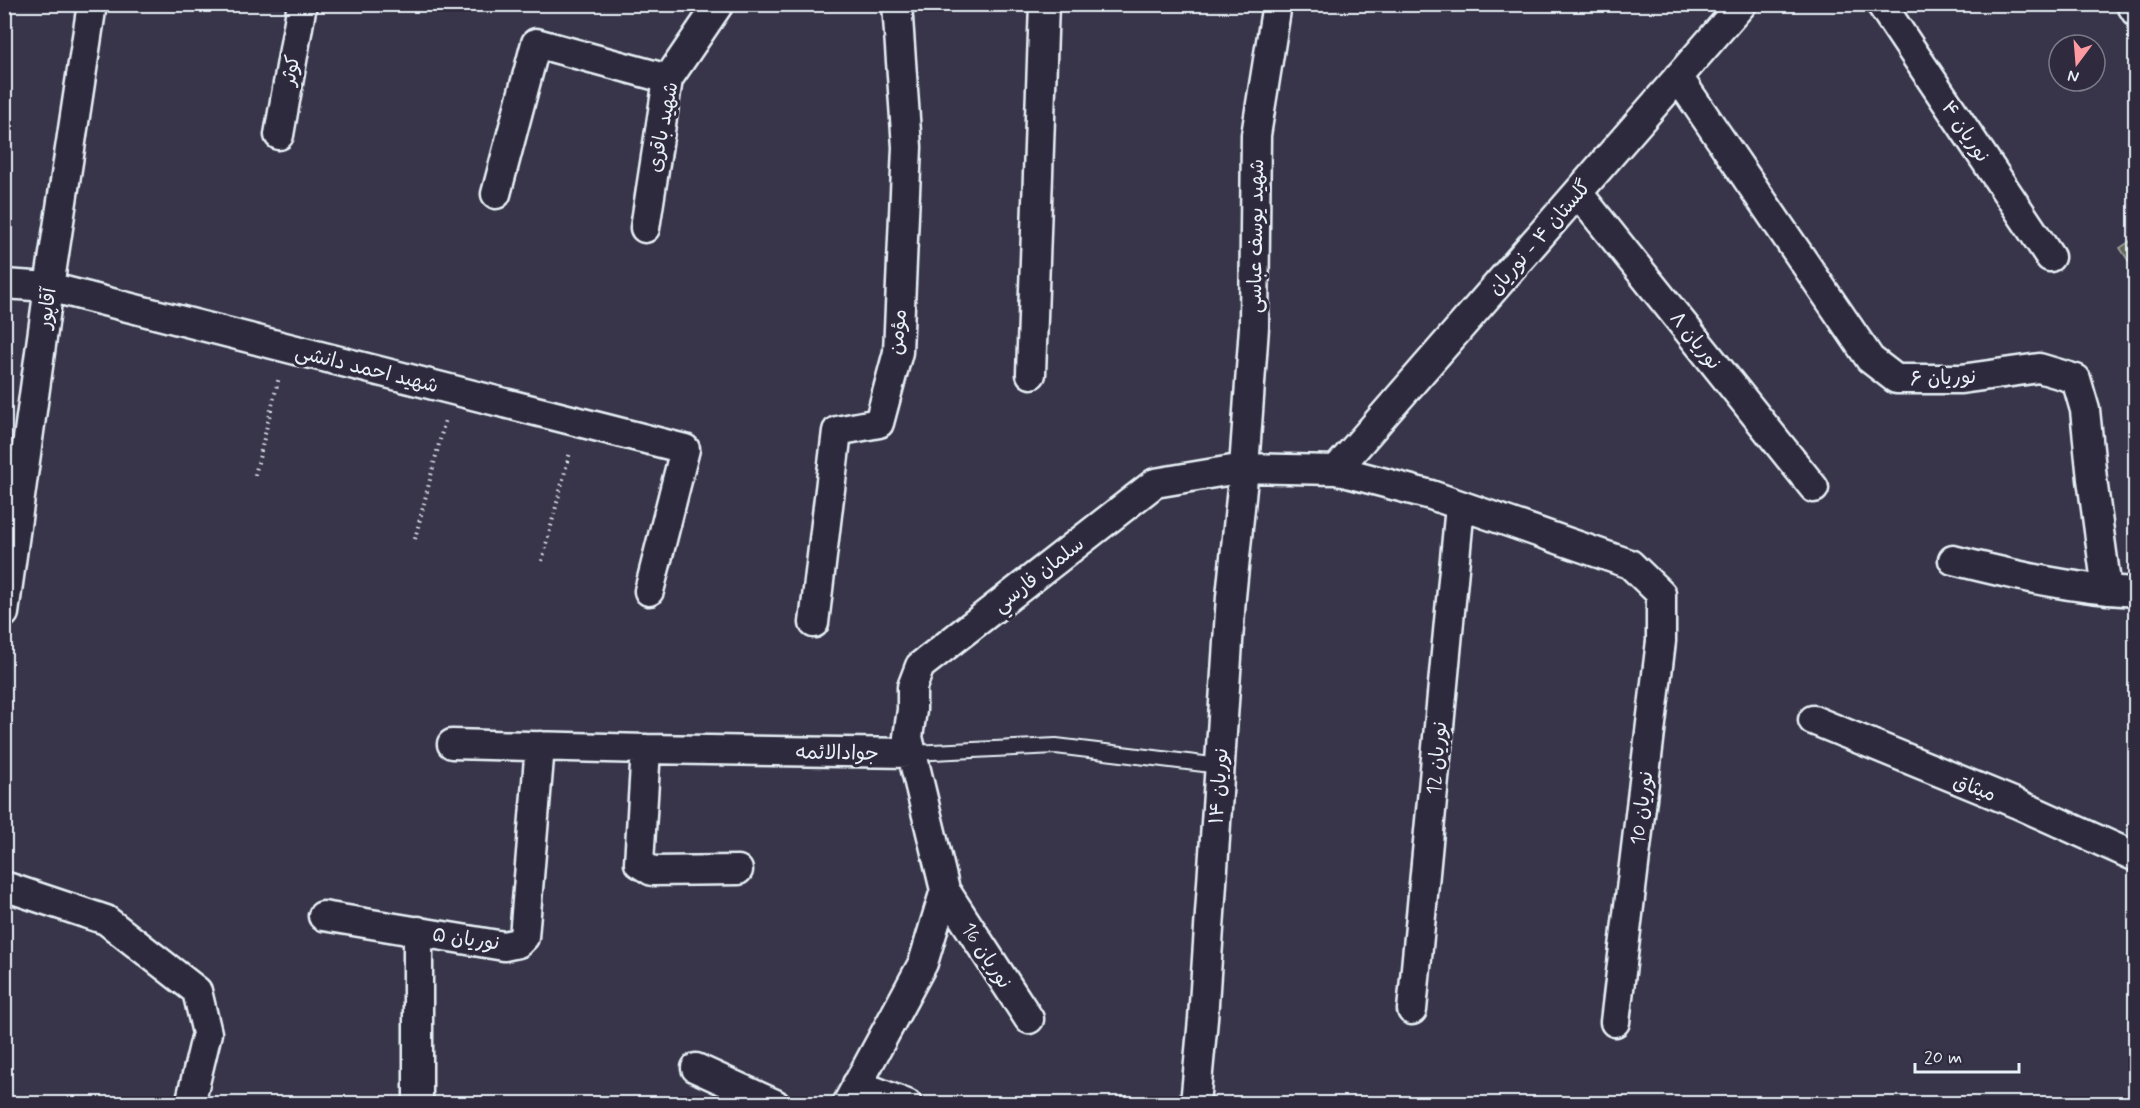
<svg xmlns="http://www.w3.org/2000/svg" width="2140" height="1108" viewBox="0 0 2140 1108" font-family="Mynerve,'Playpen Sans Arabic',sans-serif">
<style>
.park{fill:url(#park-tufts);stroke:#a6aca8;stroke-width:1.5}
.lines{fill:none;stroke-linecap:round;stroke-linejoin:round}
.lane-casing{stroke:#e8f1f8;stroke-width:18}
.street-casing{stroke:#e8f1f8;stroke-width:33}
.path{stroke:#e8f1f8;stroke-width:4;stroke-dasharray:1.5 4.5;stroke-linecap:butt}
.lane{stroke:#2f2a3d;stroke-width:14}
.street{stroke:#2f2a3d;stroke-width:28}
.labels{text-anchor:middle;stroke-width:6;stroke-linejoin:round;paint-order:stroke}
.street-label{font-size:20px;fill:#e8f1f8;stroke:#2f2a3d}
</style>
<defs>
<pattern id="park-tufts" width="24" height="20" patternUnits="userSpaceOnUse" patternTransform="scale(1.5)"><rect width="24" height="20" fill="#646658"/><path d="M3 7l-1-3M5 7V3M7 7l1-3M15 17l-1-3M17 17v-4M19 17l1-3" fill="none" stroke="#7a7c71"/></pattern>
</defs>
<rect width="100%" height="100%" fill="#383449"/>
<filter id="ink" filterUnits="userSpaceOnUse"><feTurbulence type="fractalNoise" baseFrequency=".0167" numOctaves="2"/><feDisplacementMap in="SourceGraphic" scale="12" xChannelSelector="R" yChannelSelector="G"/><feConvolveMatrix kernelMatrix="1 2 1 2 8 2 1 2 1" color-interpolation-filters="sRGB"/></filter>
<g filter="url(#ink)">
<path class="park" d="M2135,238V271L2120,248Z"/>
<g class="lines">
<g class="lane-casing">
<path id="lane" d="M912,753L1056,746L1220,766"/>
</g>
<g class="street-casing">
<path id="street" d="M1881,4L2050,257
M2131,4L2136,12
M1678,77L1870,359L1896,379H1961L2039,368L2076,379L2085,410L2092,479L2107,590
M279,135L302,4
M1578,193L1814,488
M496,194L536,43L668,79
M645,228L668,79L719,4
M4,284L49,287L685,449L649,591
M1031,374L1044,4
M1336,470L1742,4
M1953,560C2013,575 2073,589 2136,592
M4,613L49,287L92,4
M814,623L837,431L879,423L898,352L907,147L897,4
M1813,720L2018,804L2136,857
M452,744L646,749L912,753
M646,749L639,863L652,871L738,870
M4,886L106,920L197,991L207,1033L190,1104
M945,890L1029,1019
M323,916L504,946L518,943L524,937L540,746
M1412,1010L1460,506
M696,1068L775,1104
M857,1084L907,1104
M418,1104V931
M847,1104L923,963L945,890L908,737L912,710V687L920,666L1155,483L1244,468L1336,470L1431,495L1630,564L1661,594V641L1615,1022
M1195,1104L1203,1019L1231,597L1244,468L1254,327L1256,135L1277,4"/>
</g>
<path class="path" d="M255,475L279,377
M415,539L445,420
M542,561L570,452"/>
<use href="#lane" class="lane"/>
<use href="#street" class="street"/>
</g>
</g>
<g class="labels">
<g class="street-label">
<text transform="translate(290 70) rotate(-80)" y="7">کوثر</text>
<text transform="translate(662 127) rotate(-79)" y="7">شهید باقری</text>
<text transform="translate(1966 131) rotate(56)" y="7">نوریان ۴</text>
<text transform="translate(1255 236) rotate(-89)" y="7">شهید یوسف عباسی</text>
<text transform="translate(1539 237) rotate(-49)" y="7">گلستان ۴ - نوریان</text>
<text transform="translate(46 308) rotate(-82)" y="7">آقاپور</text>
<text transform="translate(897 332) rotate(-85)" y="7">مؤمن</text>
<text transform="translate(1696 340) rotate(51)" y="7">نوریان ۸</text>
<text transform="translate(367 368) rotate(14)" y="7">شهید احمد دانشی</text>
<text transform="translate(1943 377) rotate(-2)" y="7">نوریان ۶</text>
<text transform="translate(1038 574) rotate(-38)" y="7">سلمان فارسي</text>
<text transform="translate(837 752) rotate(1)" y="7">جوادالائمه</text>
<text transform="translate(1436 758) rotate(-85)" y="7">نوریان 12</text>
<text transform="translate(1218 786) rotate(-86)" y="7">نوریان ۱۴</text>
<text transform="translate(1975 787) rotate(21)" y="7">ميثاق</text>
<text transform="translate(1641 808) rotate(-83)" y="7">نوریان 10</text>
<text transform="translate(466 938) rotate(8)" y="7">نوریان ۵</text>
<text transform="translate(987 955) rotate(57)" y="7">نوریان 16</text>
</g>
</g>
<rect width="2140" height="1108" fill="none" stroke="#2f2a3d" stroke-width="24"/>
<rect x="12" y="12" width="2116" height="1084" fill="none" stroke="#e8f1f8" stroke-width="2" filter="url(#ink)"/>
<g transform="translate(2077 63) rotate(196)"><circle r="28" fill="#2f2a3d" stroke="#797a88" stroke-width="1.5"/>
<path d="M0-4.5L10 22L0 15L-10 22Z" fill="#ff9aa2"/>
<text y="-9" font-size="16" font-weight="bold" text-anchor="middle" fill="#e8f1f8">N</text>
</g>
<path d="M1915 1063v9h104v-9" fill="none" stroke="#e8f1f8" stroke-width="3"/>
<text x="1924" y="1063" font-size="18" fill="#e8f1f8" stroke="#2f2a3d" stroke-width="4.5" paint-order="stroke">20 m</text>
</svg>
